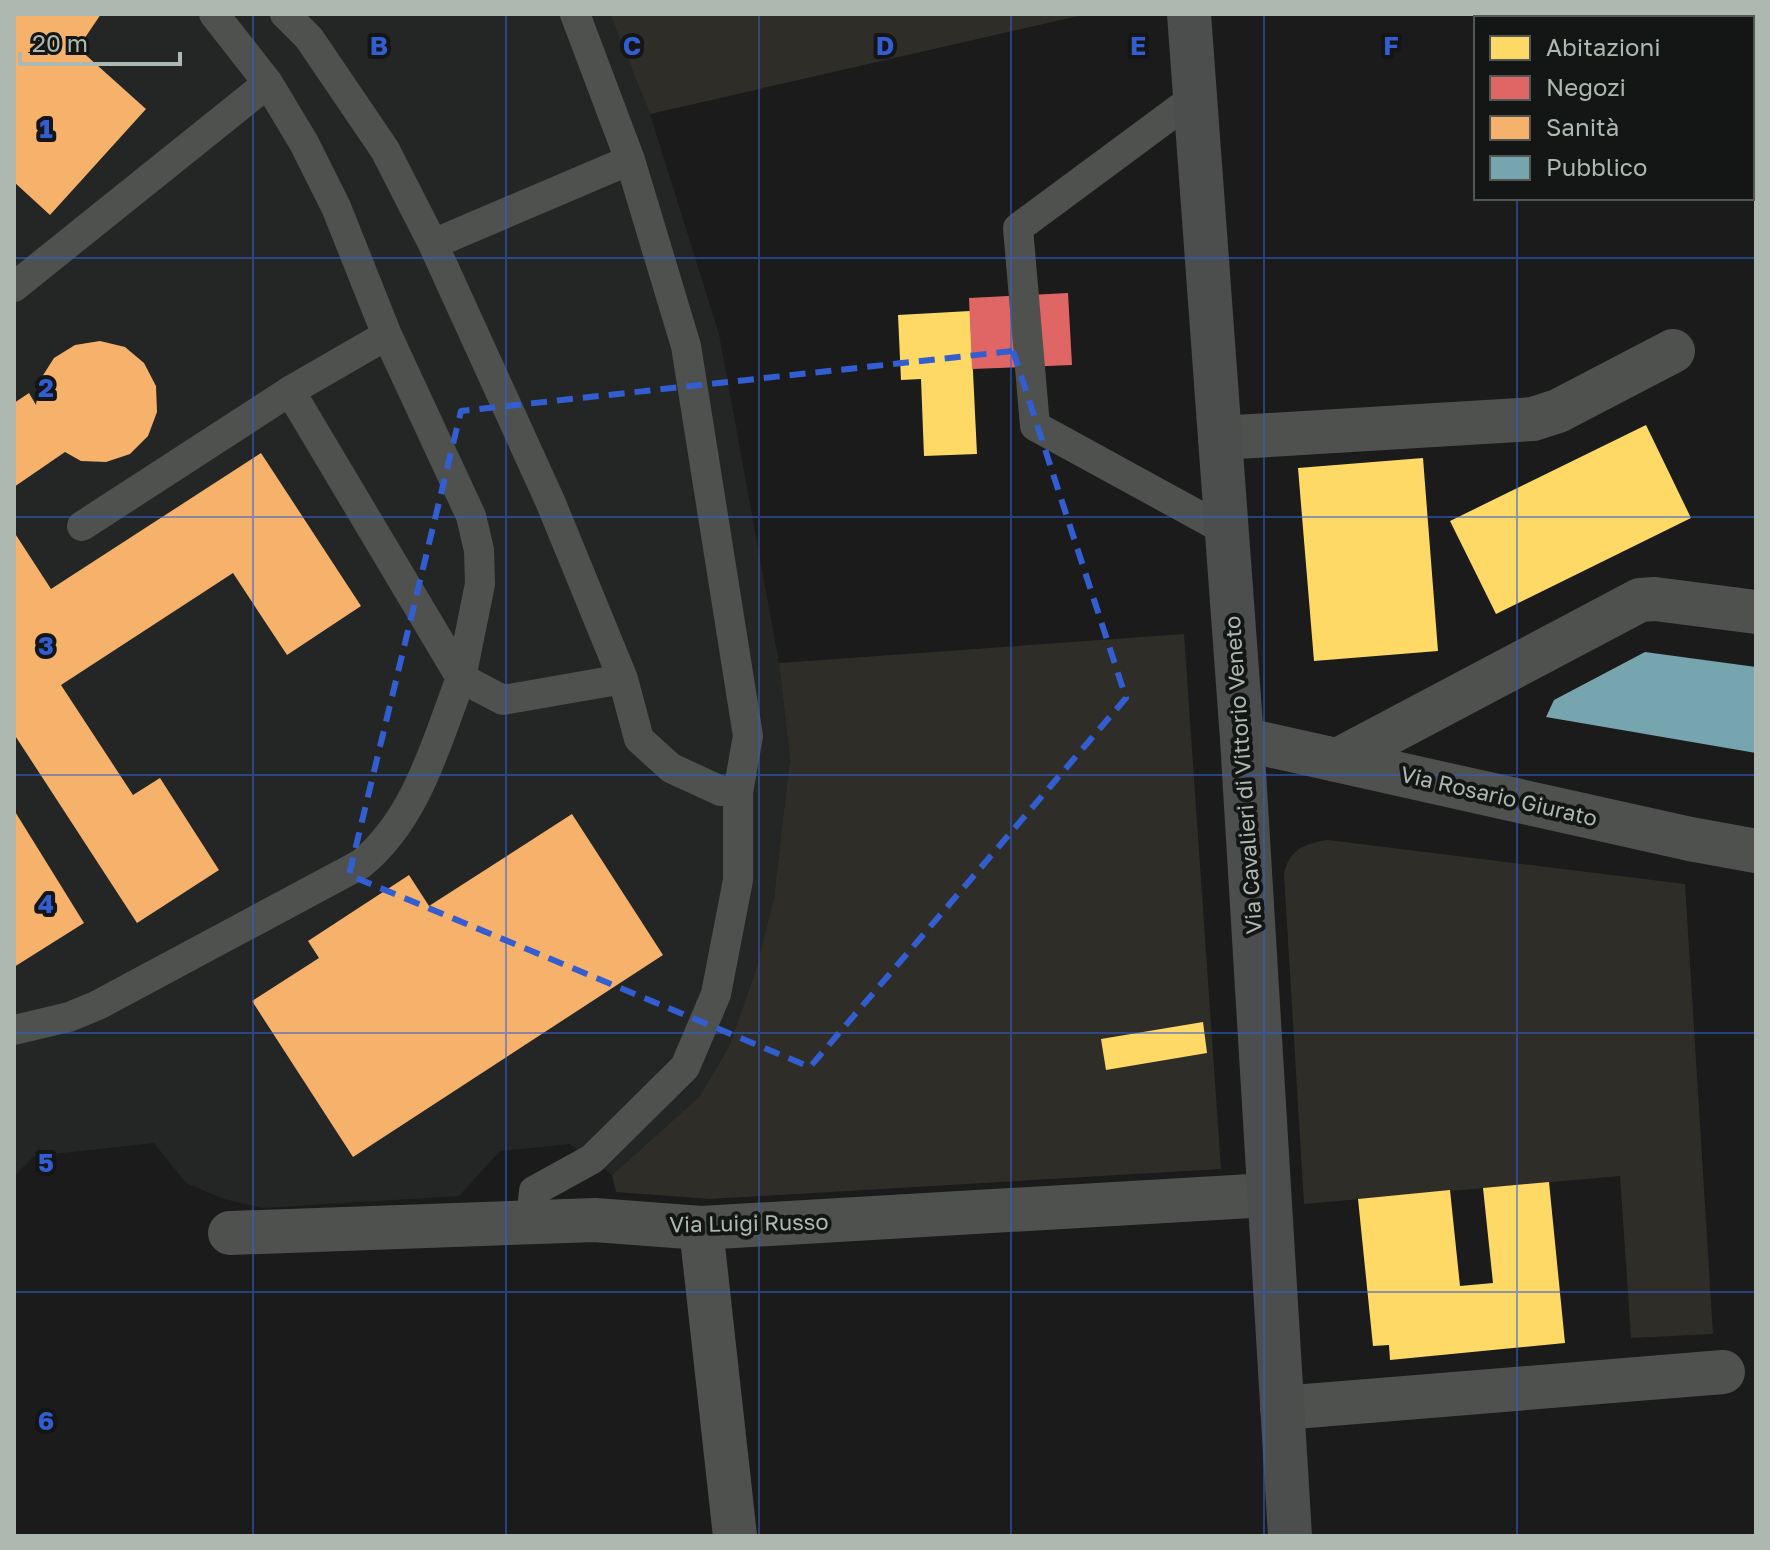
<svg xmlns="http://www.w3.org/2000/svg" width="1770" height="1550" viewBox="0 0 1770 1550" font-family="'Golos Text',sans-serif">
<style>
.built{fill:#242625}
.green{fill:#2f2d28}
.homes{fill:#ffd966}
.shops{fill:#e06666}
.health{fill:#f6b26b}
.public{fill:#76a5af}
.lines{fill:none;stroke-linecap:round;stroke-linejoin:round}
.service{stroke:#4f514f;stroke-width:30}
.minor{stroke:#4f514f;stroke-width:44}
.tertiary{stroke:#4f514f;stroke-width:44}
.secondary{stroke:#4b4e4c;stroke-width:44}
.marked{fill:none;stroke:#335ed2;stroke-width:6;stroke-dasharray:16 10;stroke-linejoin:round}
.grid{fill:none;stroke:#335ed2;stroke-width:2;stroke-opacity:0.55}
.labels{text-anchor:middle;stroke-width:8;stroke-linejoin:round;paint-order:stroke}
.street-label{font-size:22px;fill:#adb9b0;stroke:#141615}
.grid-label{font-size:26px;text-anchor:middle;font-weight:bold;fill:#335ed2;stroke:#141615;stroke-width:8;stroke-linejoin:round;paint-order:stroke}
</style>
<rect width="100%" height="100%" fill="#1a1b1a"/>
<path class="built" d="M14,14H610L650,114L719,334L779,663L790,757L774,898L755,973L729,1046L700,1096L612,1175L570,1144L500,1151L459,1196L263,1208L224,1199L186,1183L154,1143L34,1156L14,1176Z"/>
<path class="green" d="M610,14H1087L650,114Z
M1184,634L1221,1169L710,1199L616,1192L612,1175L700,1096L729,1046L755,973L774,898L790,758L779,663Z
M1328,840L1685,884L1713,1334L1631,1338L1620,1176L1304,1204L1284,875C1288,850 1305,843 1328,840Z"/>
<path class="homes" d="M970,311L977,454L924,456L921,379L901,380L898,315Z
M1646,425L1691,518L1496,614L1450,521Z
M1423,458L1438,651L1314,661L1298,468Z
M1203,1022L1207,1053L1106,1070L1101,1039Z
M1549,1182L1565,1343L1390,1360L1389,1345L1373,1346L1358,1199L1450,1190L1460,1286L1493,1283L1483,1188Z"/>
<path class="shops" d="M1068,293L1072,365L972,369L969,298Z"/>
<path class="health" d="M14,14H101L78,48L146,109L50,215L14,182Z
M100,341L125,347L144,363L156,386L157,412L148,436L130,454L106,462L81,461L65,452L14,487V403L29,393L36,405L40,380L54,358L75,345Z
M261,453L361,606L287,655L233,573L61,685L133,795L160,778L219,870L137,923L14,734V532L51,589Z
M14,810L84,923L14,967Z
M572,814L663,955L353,1157L252,1001L319,958L308,941L409,875L429,906Z"/>
<path class="public" d="M1645,652L1756,667V753L1546,717L1554,700Z"/>
<g class="lines">
<path class="service" d="M214,14L268,83L304,143L336,207L387,335L471,516L479,550L480,584L461,678
M285,14L309,38L385,150L433,244L550,501L623,679L639,739L671,768L721,791L738,792
M1195,97L1018,228L1035,426L1225,530
M433,244L630,160
M14,287L268,83
M290,391L461,678
M82,526L290,391L387,335
M14,1030L69,1017L98,1005L361,864C417,818 436,743 461,678L503,700L623,679
M531,1222L534,1191L592,1159L685,1067L716,994L738,880V792L748,736L686,346L630,160L575,14"/>
<path class="minor" d="M1220,438L1533,419L1558,411L1673,351
M1338,760L1640,600L1655,599L1756,612
M701,1228L735,1536
M230,1233L595,1220L701,1228L1268,1195
M1282,1408L1723,1372"/>
<path class="tertiary" d="M1242,739L1690,839L1756,851"/>
<path class="secondary" d="M1189,14L1242,739L1290,1536"/>
</g>
<path class="marked" d="M1013,351L1126,698L810,1067L349,875L461,411Z"/>
<path class="grid" d="M253,14V1536M506,14V1536M759,14V1536M1011,14V1536M1264,14V1536M1517,14V18M1517,198V1536M14,258H1756M14,517H1756M14,775H1756M14,1033H1756M14,1292H1756"/>
<g class="labels">
<g class="street-label">
<text transform="translate(1243 775) rotate(-94)" y="8">Via Cavalieri di Vittorio Veneto</text>
<text transform="translate(1499 796) rotate(13)" y="8">Via Rosario Giurato</text>
<text transform="translate(749 1223) rotate(-1)" y="8">Via Luigi Russo</text>
</g>
</g>
<g class="grid-label">
<text x="379" y="55">B</text>
<text x="632" y="55">C</text>
<text x="885" y="55">D</text>
<text x="1138" y="55">E</text>
<text x="1391" y="55">F</text>
<text x="46" y="138">1</text>
<text x="46" y="397">2</text>
<text x="46" y="655">3</text>
<text x="46" y="913">4</text>
<text x="46" y="1172">5</text>
<text x="46" y="1430">6</text>
</g>
<rect width="1770" height="1550" fill="none" stroke="#adb9b0" stroke-width="32"/>
<rect x="1474" y="16" width="280" height="184" fill="#141615" stroke="#515753" stroke-width="2"/>
<rect x="1490" y="36" width="40" height="24" fill="#ffd966" stroke="#515753" stroke-width="2"/>
<text x="1546" y="56" font-size="24" fill="#adb9b0">Abitazioni</text>
<rect x="1490" y="76" width="40" height="24" fill="#e06666" stroke="#515753" stroke-width="2"/>
<text x="1546" y="96" font-size="24" fill="#adb9b0">Negozi</text>
<rect x="1490" y="116" width="40" height="24" fill="#f6b26b" stroke="#515753" stroke-width="2"/>
<text x="1546" y="136" font-size="24" fill="#adb9b0">Sanità</text>
<rect x="1490" y="156" width="40" height="24" fill="#76a5af" stroke="#515753" stroke-width="2"/>
<text x="1546" y="176" font-size="24" fill="#adb9b0">Pubblico</text>
<path d="M20 52v12h160v-12" fill="none" stroke="#adb9b0" stroke-width="4"/>
<text x="32" y="52" font-size="24" fill="#adb9b0" stroke="#141615" stroke-width="6" paint-order="stroke">20 m</text>
</svg>
